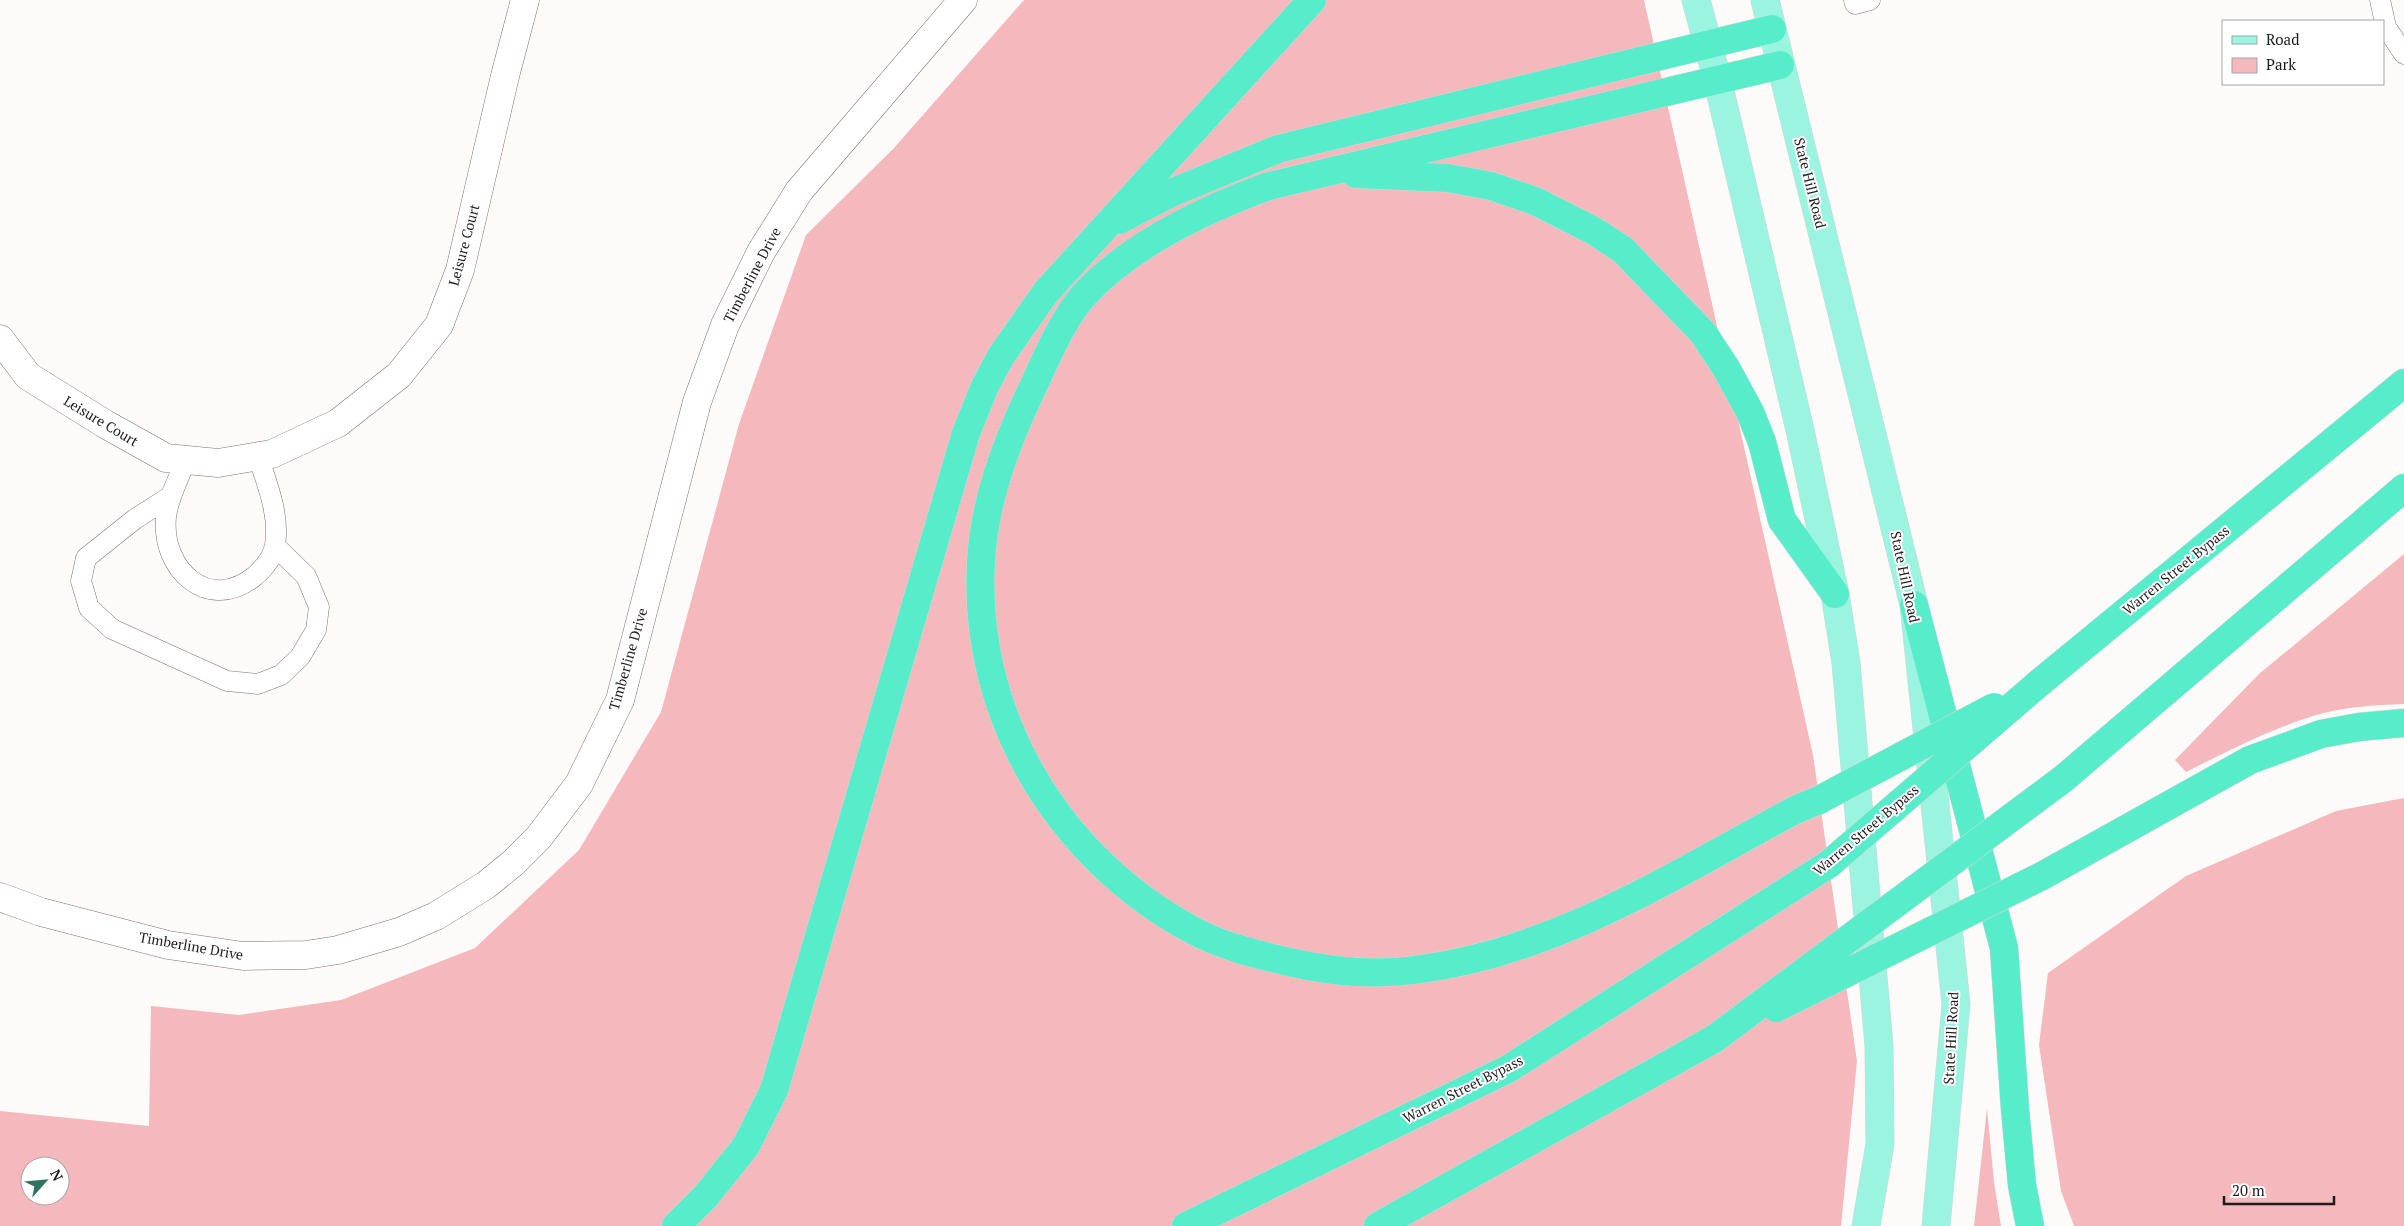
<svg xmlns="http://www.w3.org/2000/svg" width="2404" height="1226" viewBox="0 0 2404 1226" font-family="'PT Serif',serif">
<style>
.green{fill:#f4b8bd;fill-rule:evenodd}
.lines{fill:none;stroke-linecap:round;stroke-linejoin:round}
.service-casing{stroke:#7f7273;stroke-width:21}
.minor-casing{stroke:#7f7273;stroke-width:29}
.primary-casing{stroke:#d7d6d6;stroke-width:29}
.motorway-casing{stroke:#d7d6d6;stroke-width:29}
.service{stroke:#fff;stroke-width:20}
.minor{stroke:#fff;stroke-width:28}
.primary{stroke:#9af4e0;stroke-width:28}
.motorway{stroke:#57edcb;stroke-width:28}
.motorway-bridge-casing{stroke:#d7d6d6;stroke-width:29;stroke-linecap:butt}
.motorway-bridge{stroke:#57edcb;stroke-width:28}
.labels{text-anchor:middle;stroke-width:4;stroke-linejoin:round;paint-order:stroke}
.street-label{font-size:14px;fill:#201b1b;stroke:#fff}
</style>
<rect width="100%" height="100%" fill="#fdfafa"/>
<path class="green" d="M1024,0H1644L1813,755L1857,1061L1841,1226H0V1111L149,1126L151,1006L239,1015L341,1000L475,948L579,850L661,712L739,424L806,235L894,148ZM30,1166H60V1196H30Z
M2404,554V704C2375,705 2341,707 2313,716C2268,730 2228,751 2186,772L2175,760L2259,674Z
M2404,798V1226H2074L2061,1191L2039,1045L2048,973L2186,876L2336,811Z
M1987,1108L1994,1182L2001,1226H1974Z"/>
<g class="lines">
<g class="service-casing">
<path id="service" d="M1854,0L1855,4L1870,0
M2380,0L2386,27L2404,54
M186,460C179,478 168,498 166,517C161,569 208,614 255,576C264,568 273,557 275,545C280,515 267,484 258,456
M171,496L135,519L86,558L81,581L89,608L112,629L227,681L258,684L281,675L300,657L316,630L319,607L306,576L275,546"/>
</g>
<g class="minor-casing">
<path id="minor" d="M0,339L28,376L105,424L166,458L218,463L272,454L338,423L399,375L439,325L460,270L505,76L525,0
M0,897L41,912L168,945L243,956L306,955L338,950L399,932L436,916L486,885L513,863L539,837L579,784L620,700L697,402L725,325L761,252L799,191L963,0"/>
</g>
<g class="primary-casing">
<path id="primary" d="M1696,0L1717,78L1800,430L1835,594L1846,663L1879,1046L1880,1144L1866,1226
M1765,0L1914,605L1956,1004L1936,1226"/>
</g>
<g class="motorway-casing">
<path id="motorway" d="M1780,65L1269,186C1206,209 1131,244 1084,295C1061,321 1045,362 1030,393C1005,446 984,503 981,562C972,716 1059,859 1194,931C1222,946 1255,954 1285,961C1330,972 1375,976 1421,969C1557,951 1676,874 1795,810L1819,800
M1356,174L1448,178L1491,186L1535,201L1594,231L1623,250L1703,333L1726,368L1750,412L1762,442L1782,520L1835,594
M1119,220L1171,193L1278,149L1772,29
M1914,605L2004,948L2015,1109L2022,1185L2030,1226
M2038,684L2404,383
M2063,779L2404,488
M2042,876L2250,760L2321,734L2359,727L2404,723
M676,1226L705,1197L746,1146L774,1090L966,433L985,386L1001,356L1046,292L1312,0
M1186,1226L1508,1069L1829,864
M1378,1226L1714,1039"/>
</g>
<use href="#service" class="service"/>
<use href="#minor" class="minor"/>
<use href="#primary" class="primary"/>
<use href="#motorway" class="motorway"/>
<g class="motorway-bridge-casing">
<path id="motorway-bridge" d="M1819,800L1994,707
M1829,864L2038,684
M1776,1008L2042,876
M1714,1039L2063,779"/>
</g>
<use href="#motorway-bridge" class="motorway-bridge"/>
</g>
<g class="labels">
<g class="street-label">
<text transform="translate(1810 183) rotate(76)" y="5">State Hill Road</text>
<text transform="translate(464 245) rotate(-75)" y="5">Leisure Court</text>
<text transform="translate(752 275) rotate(-62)" y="5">Timberline Drive</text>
<text transform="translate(101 421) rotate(31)" y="5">Leisure Court</text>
<text transform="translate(2176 570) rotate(-39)" y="5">Warren Street Bypass</text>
<text transform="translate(1905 577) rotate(78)" y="5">State Hill Road</text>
<text transform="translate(628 659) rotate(-74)" y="5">Timberline Drive</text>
<text transform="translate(1866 830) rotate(-40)" y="5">Warren Street Bypass</text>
<text transform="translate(191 946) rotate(10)" y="5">Timberline Drive</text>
<text transform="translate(1951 1038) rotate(-87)" y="5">State Hill Road</text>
<text transform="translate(1463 1089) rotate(-27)" y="5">Warren Street Bypass</text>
</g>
</g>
<rect x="2222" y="20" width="162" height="65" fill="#ffffff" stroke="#a6a4a4"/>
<rect x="2232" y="36" width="25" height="8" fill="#9af4e0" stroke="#a6a4a4"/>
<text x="2266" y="45" font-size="15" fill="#201b1b">Road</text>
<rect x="2232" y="58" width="25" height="15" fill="#f4b8bd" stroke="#a6a4a4"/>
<text x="2266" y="70" font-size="15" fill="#201b1b">Park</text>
<g transform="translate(45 1181) rotate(63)"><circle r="24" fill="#ffffff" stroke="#a6a4a4"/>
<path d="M0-4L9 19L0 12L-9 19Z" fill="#317363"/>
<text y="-8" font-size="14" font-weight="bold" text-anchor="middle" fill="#201b1b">N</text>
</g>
<path d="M2224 1196v8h110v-8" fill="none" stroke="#201b1b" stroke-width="2.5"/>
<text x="2232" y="1196" font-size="15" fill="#201b1b" stroke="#ffffff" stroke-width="4" paint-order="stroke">20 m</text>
</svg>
